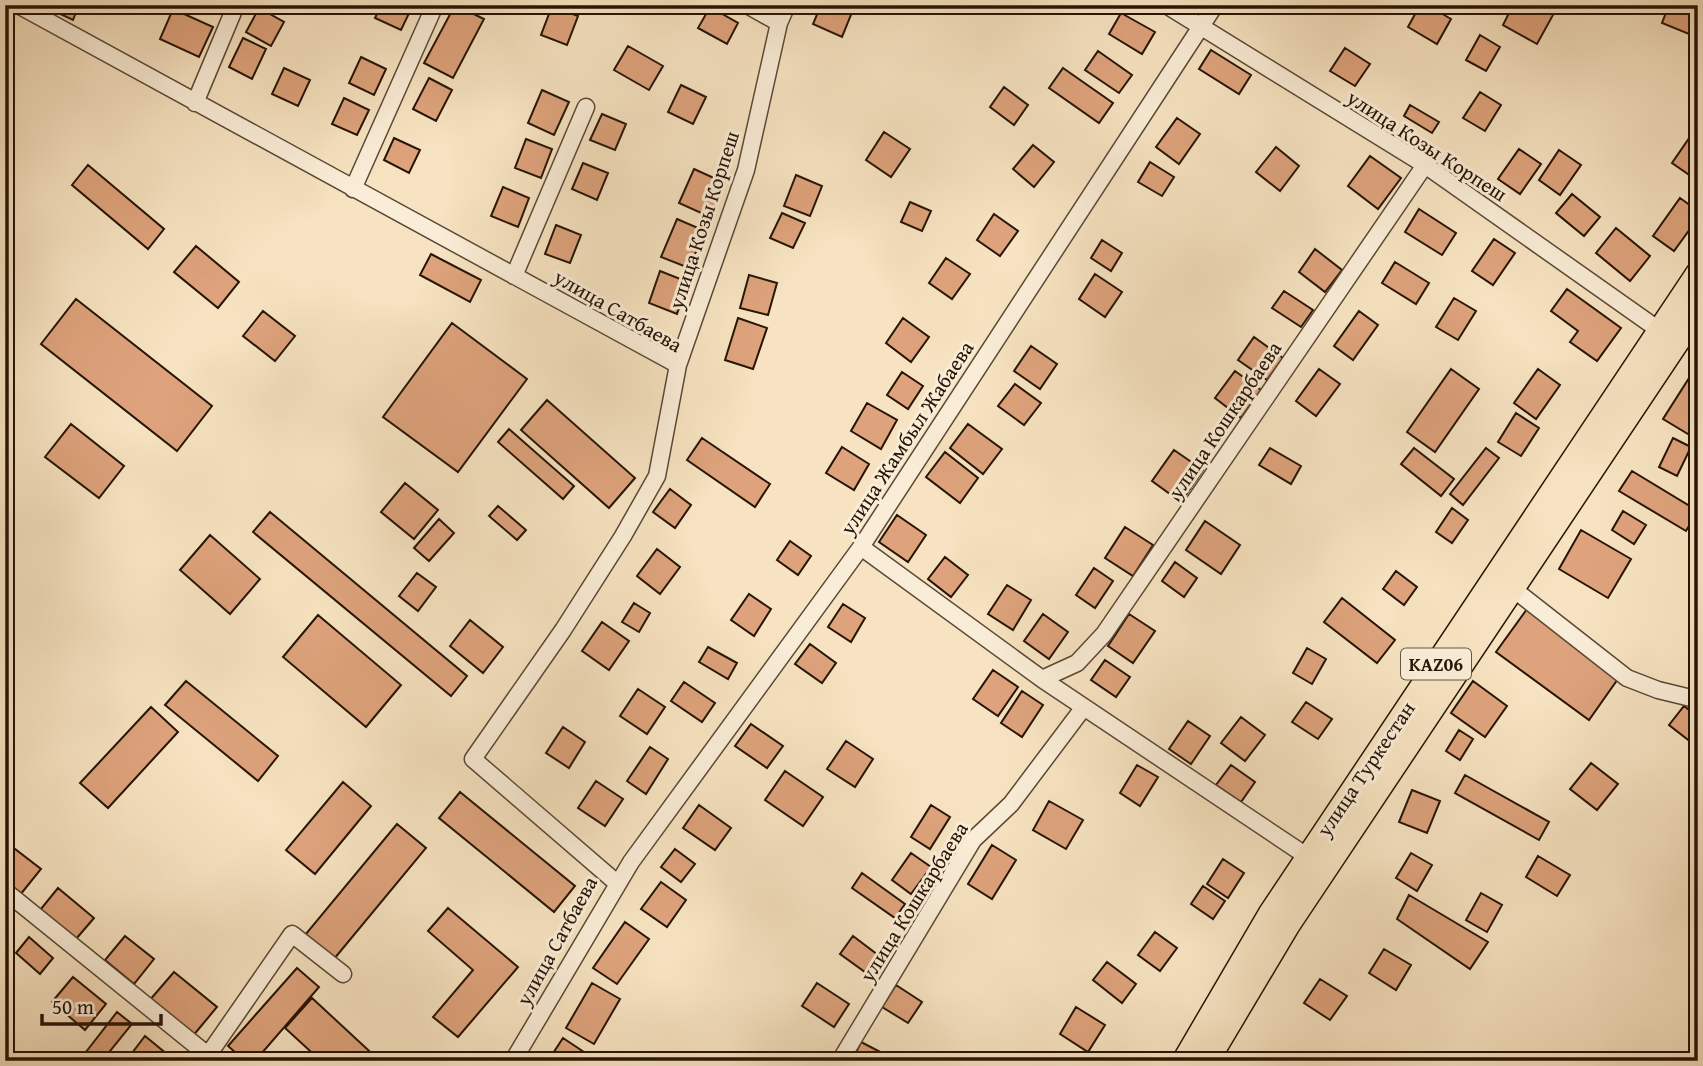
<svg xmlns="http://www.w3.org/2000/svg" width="1703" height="1066" viewBox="0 0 1703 1066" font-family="'Gentium Book Plus',serif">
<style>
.building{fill:#dea37c;stroke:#261406;stroke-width:2}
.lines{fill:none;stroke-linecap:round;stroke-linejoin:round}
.minor-casing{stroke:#5a4835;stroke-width:19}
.highway-casing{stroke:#261406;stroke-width:26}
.minor{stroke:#faedd7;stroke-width:16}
.highway{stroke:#f7e3c1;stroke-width:23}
.labels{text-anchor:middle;stroke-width:6;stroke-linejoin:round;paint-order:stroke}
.shield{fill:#faedd7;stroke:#665545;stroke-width:2}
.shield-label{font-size:19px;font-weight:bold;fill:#261406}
.street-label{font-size:21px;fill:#261406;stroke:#faedd7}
</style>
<rect width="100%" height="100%" fill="#f7e3c1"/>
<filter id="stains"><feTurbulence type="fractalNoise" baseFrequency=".00286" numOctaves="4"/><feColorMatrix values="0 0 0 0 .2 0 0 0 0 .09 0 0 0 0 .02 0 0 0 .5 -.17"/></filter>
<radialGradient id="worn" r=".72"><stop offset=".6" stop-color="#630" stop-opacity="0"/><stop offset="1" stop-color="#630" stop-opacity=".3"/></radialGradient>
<path class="building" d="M41,5H79L73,20Z
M381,5H413L401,30L375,18Z
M455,5L484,19L453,78L424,63Z
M821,5H855L842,37L813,24Z
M1420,5H1427L1451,19L1437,44L1408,27Z
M1513,5H1535L1553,15L1537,44L1503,25Z
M1669,5H1698V14L1689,34L1662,23Z
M552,6L578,16L567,45L541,35Z
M710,7L738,23L727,44L698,28Z
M259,8L284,22L271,46L246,32Z
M173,9L213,27L199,57L160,39Z
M1121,13L1155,32L1142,54L1109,34Z
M1480,35L1500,47L1486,71L1466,60Z
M243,38L266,49L252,79L229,67Z
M628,46L663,66L649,90L614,70Z
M1345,48L1370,64L1355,86L1330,71Z
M1211,50L1251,75L1239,94L1199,69Z
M1098,51L1132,75L1119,93L1085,70Z
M361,57L386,69L374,95L349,83Z
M284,68L310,80L298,106L272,94Z
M1063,68L1113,103L1099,123L1049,88Z
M429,78L452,90L436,121L413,109Z
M681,85L706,97L693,124L668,112Z
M1004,87L1028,105L1014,125L990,107Z
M542,90L569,102L554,135L528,123Z
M1480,92L1501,105L1485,131L1463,118Z
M344,98L369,110L357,135L332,124Z
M1410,105L1439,122L1432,133L1404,116Z
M602,114L626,124L615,150L590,140Z
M1177,118L1200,134L1179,164L1156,147Z
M884,132L910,149L891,177L866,160Z
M1692,134L1698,138V181L1672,163Z
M394,138L420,150L409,173L384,160Z
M526,139L552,149L541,178L515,168Z
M1033,145L1054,162L1034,187L1013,169Z
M1276,147L1299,166L1280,191L1256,172Z
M1519,149L1541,164L1520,194L1498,179Z
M1559,150L1581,165L1560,195L1539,180Z
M1370,156L1401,178L1378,209L1348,186Z
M1150,162L1174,177L1162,196L1138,182Z
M583,163L608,173L597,200L572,189Z
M88,165L164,229L148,249L72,185Z
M694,169L725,183L710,217L679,203Z
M796,175L822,186L810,216L784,206Z
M503,187L529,198L518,227L491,216Z
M1572,194L1600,217L1584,236L1556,213Z
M1680,198L1698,211V218L1674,251L1653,236Z
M910,202L931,211L922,231L901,222Z
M1419,209L1456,233L1442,255L1405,232Z
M782,213L805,223L793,248L770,238Z
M994,214L1018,231L1000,256L977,240Z
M677,219L705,231L689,268L661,257Z
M556,225L581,235L570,263L545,254Z
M1616,228L1650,256L1630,281L1596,253Z
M1494,239L1515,253L1493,285L1472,271Z
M1102,240L1122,253L1111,271L1091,258Z
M196,246L239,282L218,308L174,272Z
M1315,249L1342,270L1325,292L1299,272Z
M431,254L481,280L470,302L420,275Z
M946,258L970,274L952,299L929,283Z
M1395,262L1429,283L1416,304L1382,283Z
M660,271L688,282L677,314L649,303Z
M1095,274L1122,292L1105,317L1079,299Z
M749,275L777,283L768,315L740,308Z
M1567,289L1621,328L1597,361L1570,342L1578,331L1551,311Z
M1284,291L1313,310L1301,327L1272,308Z
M1454,298L1476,311L1458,340L1436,327Z
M76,299L212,406L177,451L41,344Z
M263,311L295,336L275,361L243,336Z
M1359,311L1378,325L1353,360L1334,346Z
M738,318L767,328L753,369L725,360Z
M903,318L929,337L911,362L886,343Z
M452,323L527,379L458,472L383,417Z
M1254,337L1283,358L1267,380L1238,360Z
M1031,346L1057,364L1040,389L1014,371Z
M1698,364V440L1663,419Z
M1319,369L1340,384L1316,416L1296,401Z
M1451,369L1479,389L1435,452L1407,432Z
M1538,369L1560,385L1536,419L1514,403Z
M1235,371L1261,390L1241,418L1215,398Z
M902,372L923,386L908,409L887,395Z
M1015,384L1041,403L1024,425L998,406Z
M547,400L635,478L609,508L521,430Z
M867,403L897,420L881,449L851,431Z
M1516,413L1539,428L1521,456L1498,442Z
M71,424L124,466L99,498L45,457Z
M968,424L1002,449L983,474L950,448Z
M509,429L574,486L563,499L498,442Z
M702,438L770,484L755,507L687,460Z
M1673,438L1691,447L1677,476L1659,467Z
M842,447L869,464L854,490L826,473Z
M1270,448L1301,466L1291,484L1259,465Z
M1414,448L1454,479L1441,496L1401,464Z
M1486,448L1499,458L1463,505L1450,494Z
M1174,450L1203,470L1181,502L1152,481Z
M945,452L978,478L960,503L926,477Z
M1632,471L1698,511L1686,531L1619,491Z
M405,483L438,510L414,539L381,512Z
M670,489L691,505L675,528L653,512Z
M498,506L526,530L517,540L489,516Z
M1452,508L1468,520L1452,543L1436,532Z
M1623,511L1646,525L1634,544L1612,530Z
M270,512L467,676L451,696L253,532Z
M897,515L926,535L908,562L879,542Z
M439,519L454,533L429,561L414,548Z
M1205,521L1240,545L1221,574L1186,550Z
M1125,527L1153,545L1133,576L1105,558Z
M1581,530L1631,559L1608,598L1559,569Z
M210,535L260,579L230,614L180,570Z
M790,541L811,556L798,575L777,560Z
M657,549L680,567L660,594L637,576Z
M945,557L968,575L951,597L928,579Z
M1175,562L1197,578L1184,597L1162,581Z
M1094,568L1113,581L1095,608L1076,595Z
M1396,571L1417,587L1404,605L1383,589Z
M417,573L436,587L418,611L399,596Z
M1007,585L1031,600L1013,630L988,614Z
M749,594L771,609L754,636L731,620Z
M1342,598L1395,640L1377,663L1324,622Z
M634,603L650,613L639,632L622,622Z
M843,604L865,618L851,642L828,627Z
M1527,609L1620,676L1589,720L1496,652Z
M1043,614L1068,632L1049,659L1024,641Z
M1129,614L1155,631L1133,663L1108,646Z
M318,615L401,685L366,727L283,657Z
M470,620L503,647L483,673L450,646Z
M602,622L629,641L609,670L582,651Z
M810,644L836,663L822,683L795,664Z
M708,647L737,663L728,679L699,662Z
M1307,648L1326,659L1312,684L1293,673Z
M1105,660L1130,677L1116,697L1091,680Z
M993,670L1018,687L998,716L973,699Z
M186,681L278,756L258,781L165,705Z
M1473,681L1507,706L1485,737L1451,713Z
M684,682L715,703L702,722L671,701Z
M638,689L665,707L647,734L620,716Z
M1022,691L1043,705L1022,737L1001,723Z
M1306,702L1332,719L1318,739L1292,722Z
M1684,706L1698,717L1696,746L1669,725Z
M151,707L178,732L108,808L80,783Z
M1241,717L1265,735L1245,761L1221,743Z
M1188,721L1210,736L1191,764L1169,749Z
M751,724L783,746L767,768L735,746Z
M563,727L585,742L569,768L546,753Z
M1459,730L1473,739L1460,760L1446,751Z
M846,741L873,759L855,787L827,769Z
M650,747L668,759L646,794L627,781Z
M1591,763L1618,784L1597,810L1570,789Z
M1137,765L1158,777L1140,806L1120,793Z
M1231,765L1255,782L1241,802L1216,785Z
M785,771L823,797L803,826L765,800Z
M1465,775L1549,822L1539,840L1455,793Z
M596,781L623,799L605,826L578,808Z
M343,782L371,806L315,874L286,850Z
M1412,790L1440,801L1427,833L1399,822Z
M460,792L575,886L554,912L439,818Z
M1049,801L1083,820L1066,849L1033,830Z
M699,805L731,828L715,850L683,828Z
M931,805L950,817L930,849L911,837Z
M397,824L426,848L334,959L305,935Z
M6,842L41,869L20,895L5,883Z
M992,845L1016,860L992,899L968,884Z
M675,849L695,864L681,882L661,867Z
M911,853L931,867L911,894L892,880Z
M1411,853L1432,865L1417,891L1396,878Z
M1538,856L1570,875L1557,896L1526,877Z
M1223,859L1244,873L1228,898L1207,884Z
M862,873L905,904L895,918L852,888Z
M661,882L686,900L667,927L641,909Z
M1203,886L1225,901L1213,919L1191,904Z
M58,888L94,918L76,939L40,910Z
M1481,893L1502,905L1487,932L1466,920Z
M1409,895L1488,942L1470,969L1397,919Z
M448,908L518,967L458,1037L433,1017L473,970L428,931Z
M625,922L649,939L617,984L593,968Z
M1155,932L1177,948L1160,971L1138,955Z
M125,936L154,959L134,984L105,960Z
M853,936L878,955L865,972L840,954Z
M29,937L53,958L40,974L16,953Z
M1384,949L1411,965L1396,990L1369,973Z
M1107,962L1136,984L1122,1003L1093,980Z
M297,968L319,987L255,1061H245L228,1046Z
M174,972L217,1007L192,1037L149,1001Z
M73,977L106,1004L85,1030L52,1002Z
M1320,979L1347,996L1330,1020L1304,1003Z
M592,983L620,999L594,1044L566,1028Z
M817,983L849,1004L834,1027L802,1006Z
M896,985L922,1002L908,1023L882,1007Z
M312,998L380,1061H321L285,1028Z
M1076,1007L1105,1025L1088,1052L1060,1034Z
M117,1012L132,1024L102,1061H79Z
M145,1036L168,1055L163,1061H126Z
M563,1038L587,1054L583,1061H548Z
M861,1042L888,1056L885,1061H852Z"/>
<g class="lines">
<g class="minor-casing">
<path id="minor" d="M18,5L678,365
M747,5L779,23
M1166,5L1425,165L1659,330
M195,103L236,5
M353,189L435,5
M514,276L586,107
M861,547L1042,679L1308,857
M1512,588L1627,678L1658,690L1691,698L1698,703
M1042,679L1077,663L1104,634L1425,165
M618,884L473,759L563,630L623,536L657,476L678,365L746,170L779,23L787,5
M5,891L215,1061
M204,1061L292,934L343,974
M513,1061L631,862L861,547L1215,5
M840,1061L973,840L1011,804L1084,707"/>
</g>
<g class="highway-casing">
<path id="highway" d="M1184,1061L1270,914L1698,273
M1207,1061L1288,925L1698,311"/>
</g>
<use href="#minor" class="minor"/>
<use href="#highway" class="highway"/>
</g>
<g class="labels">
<rect class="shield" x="1401" y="648.5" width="70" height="31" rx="5"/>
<g class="shield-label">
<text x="1436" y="671">KАZ06</text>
</g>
<g class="street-label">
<text transform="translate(1427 146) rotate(33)" y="7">улица Козы Корпеш</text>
<text transform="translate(704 220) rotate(-72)" y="7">улица Козы Корпеш</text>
<text transform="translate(618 311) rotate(30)" y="7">улица Сатбаева</text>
<text transform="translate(1225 420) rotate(-56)" y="7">улица Кошкарбаева</text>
<text transform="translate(907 438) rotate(-57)" y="7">улица Жамбыл Жабаева</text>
<text transform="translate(1366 769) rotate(-56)" y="7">улица Туркестан</text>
<text transform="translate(914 902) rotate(-58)" y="7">улица Кошкарбаева</text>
<text transform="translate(557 941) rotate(-61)" y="7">улица Сатбаева</text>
</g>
</g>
<rect width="1703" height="1066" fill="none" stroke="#f7e3c1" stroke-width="28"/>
<rect x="7" y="7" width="1689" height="1052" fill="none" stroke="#261406" stroke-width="3.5"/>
<rect x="14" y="14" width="1675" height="1038" fill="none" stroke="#261406" stroke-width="2"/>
<path d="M42 1014v10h119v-10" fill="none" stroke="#261406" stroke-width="3.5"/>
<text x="52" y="1014" font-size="21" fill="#261406" stroke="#faedd7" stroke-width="5" paint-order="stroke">50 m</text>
<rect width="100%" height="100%" filter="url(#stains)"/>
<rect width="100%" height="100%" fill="url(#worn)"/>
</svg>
